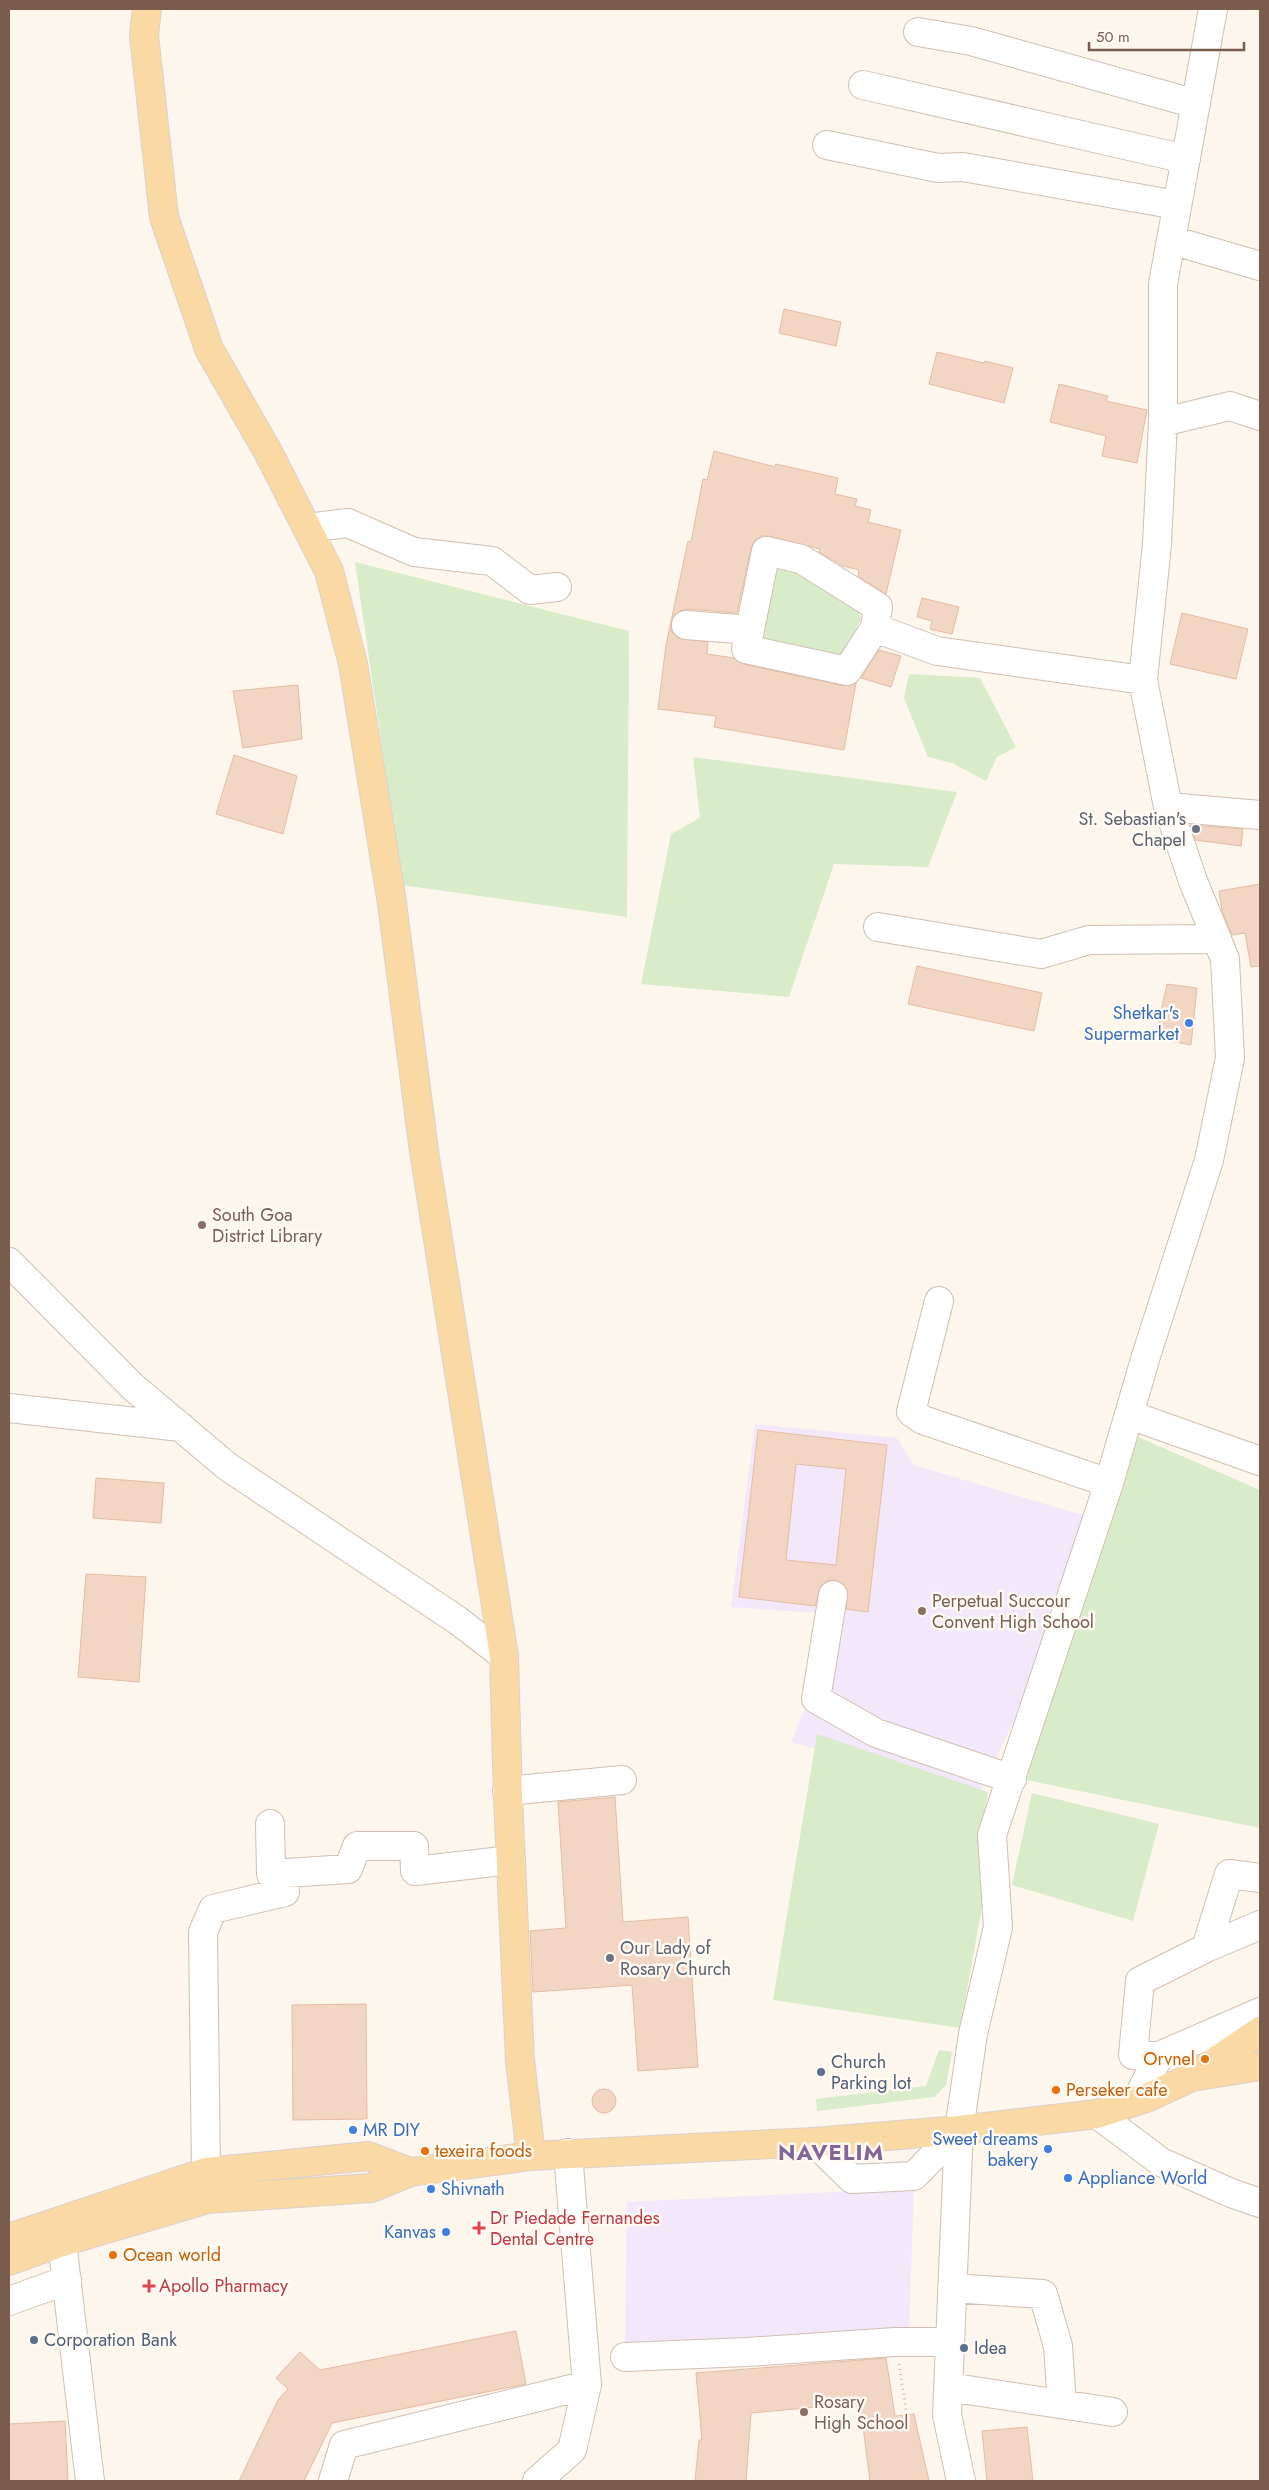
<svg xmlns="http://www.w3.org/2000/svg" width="1269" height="2490" viewBox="0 0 1269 2490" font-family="Jost,sans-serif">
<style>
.education{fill:#f3e8fa}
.green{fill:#d8ecc9}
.building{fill:#f3d5c3;stroke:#e6bba3;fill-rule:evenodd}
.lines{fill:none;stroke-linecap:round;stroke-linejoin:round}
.minor-casing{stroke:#d1beb0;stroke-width:30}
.major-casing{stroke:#dad1cd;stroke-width:30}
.path{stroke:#d9b8a5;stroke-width:3;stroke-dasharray:1 4;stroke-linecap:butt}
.minor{stroke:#fff;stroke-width:28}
.major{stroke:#fbd9a5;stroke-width:28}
.worship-dot{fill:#6b7280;stroke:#fffaf3;stroke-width:2}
.shop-dot{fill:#3f7fe0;stroke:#fffaf3;stroke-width:2}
.education-dot{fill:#8d6e63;stroke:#fffaf3;stroke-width:2}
.food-dot{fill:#e8710a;stroke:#fffaf3;stroke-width:2}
.service-dot{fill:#5c6f8a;stroke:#fffaf3;stroke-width:2}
.health-dot{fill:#e0444e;stroke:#fffaf3;stroke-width:2}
.labels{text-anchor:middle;stroke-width:5;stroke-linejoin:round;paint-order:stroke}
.worship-label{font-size:18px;fill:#5b616d;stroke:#fffaf3;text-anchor:end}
.shop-label{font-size:18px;fill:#366cbe;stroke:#fffaf3;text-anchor:end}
.education-label{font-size:18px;fill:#785e54;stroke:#fffaf3;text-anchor:start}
.food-label{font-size:18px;fill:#c56008;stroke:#fffaf3;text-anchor:start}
.service-label{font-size:18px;fill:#4e5e75;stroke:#fffaf3;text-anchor:start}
.health-label{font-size:18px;fill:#be3a42;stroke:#fffaf3;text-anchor:start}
.district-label{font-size:22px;font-weight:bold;letter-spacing:1px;fill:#846695;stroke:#fffaf3}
</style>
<rect width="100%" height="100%" fill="#fdf6ec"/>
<path class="education" d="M755,1424L897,1438L914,1465L1092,1518L1014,1721L979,1793L791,1742L845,1615L731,1607Z
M914,2188L909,2331L625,2347L627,2202Z"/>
<path class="green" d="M355,562L629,631L627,917L402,885Z
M776,563H799L859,612L861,619L838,665L758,645Z
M909,674L980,678L1016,747L997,757L986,781L952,763L928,757L904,698Z
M693,757L957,792L928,867L834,864L789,997L641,984L671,834L700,818Z
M1138,1437L1260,1490V1828L1026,1780Z
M817,1734L988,1792L981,1832L986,1885L960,2028L773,2000Z
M1032,1793L1159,1824L1133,1921L1012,1885Z
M939,2050L952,2052L946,2085L935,2097L817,2111L816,2099L926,2086Z"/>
<path class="building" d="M784,309L841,322L836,346L779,333Z
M937,352L984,363L985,361L1013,368L1004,403L929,384Z
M1059,384L1108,396L1106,401L1147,410L1137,463L1102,456L1106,436L1050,422Z
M714,451L775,467L776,464L838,478L835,494L857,499L855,506L871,510L868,522L901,530L886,594L858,576L859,570L843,566L819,552L820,549L769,536H762L755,540L751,548L737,613L687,609L679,611L673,617L671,623L672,632L678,638L708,642L707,654L734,658L743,664L844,686L856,683L844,750L714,727L716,716L658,709L666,645L688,541L691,542L703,479L707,480Z
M922,598L959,607L952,634L930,629L932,621L917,617Z
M1182,613L1248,629L1236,679L1170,664Z
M879,650L901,656L891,687L861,678Z
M298,685L302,739L243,748L233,691Z
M234,755L297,776L283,834L216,814Z
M1190,825L1243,829L1241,846L1195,840Z
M1260,884V966L1251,967L1245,933L1232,935L1222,911L1219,891Z
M917,966L1042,993L1034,1031L908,1004Z
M1167,984L1197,988L1191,1045L1155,1038Z
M758,1430L887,1445L868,1612L846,1609L847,1589L842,1583L835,1580L827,1581L821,1586L815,1606L739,1597ZM796,1464L846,1469L836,1565L786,1560Z
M96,1478L164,1483L161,1523L93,1518Z
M86,1574L146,1577L139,1682L78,1677Z
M615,1797L623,1922L688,1917L698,2067L638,2071L632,1985L533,1992L530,1931L566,1928L558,1802Z
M366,2004L367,2119L293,2120L292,2005Z
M592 2101a12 12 0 1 1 24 0a12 12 0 1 1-24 0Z
M516,2331L526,2384L332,2423L304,2481H239L278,2400L288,2389L276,2378L300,2352L320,2370Z
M886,2358L895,2416L914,2414L929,2481H870L860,2403L751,2413L746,2481H695L699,2440H702L696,2373Z
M65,2421L68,2481H9V2424Z
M1027,2427L1033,2481H987L982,2431Z"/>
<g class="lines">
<g class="minor-casing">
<path id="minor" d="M918,32L971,41L1196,104
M863,85L1186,159
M827,145L938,168L963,167L1177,205
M1171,240L1260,266
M1163,422L1230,406L1260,416
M307,528L348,523L414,552L492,561L530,590L557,587
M686,625L750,630
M875,628L878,607L801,559L766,551L746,649L847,671L875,628L937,651L1143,680
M1168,807L1260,815
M878,927L1041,954L1089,940L1217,939
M9,1262L133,1387L228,1467L457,1620L504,1656
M939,1301L911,1412L923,1420L1109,1483
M9,1408L181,1427
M1130,1415L1260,1461
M833,1595L816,1699L876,1733L1012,1779
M507,1791L622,1780
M270,1824L271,1874L348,1869L357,1846H414L415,1871L511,1860
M1260,1878L1229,1874L1206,1948L1260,1925
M1159,2056L1133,2055L1140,1981L1206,1948
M1136,2101L1159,2056L1260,2012
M1097,2114L1161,2162L1231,2193L1260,2203
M814,2142L852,2179L914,2176L959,2130
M206,2172L203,1932L213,1909L285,1892
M62,2242L90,2481
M952,2288L1043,2294L1058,2346L1062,2404
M9,2301L67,2280
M625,2357L747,2352L895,2342H950
M948,2387L1113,2412
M333,2481L344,2445L587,2385
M537,2481L572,2450L587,2385L568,2153
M961,2481L947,2415L959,2130L973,2034L998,1927L992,1835L1109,1483L1146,1356L1209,1160L1230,1058L1225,959L1193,881L1168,807L1143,680L1157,544L1163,422V284L1213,9"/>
</g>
<g class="major-casing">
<path id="major" d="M147,9L144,35L164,217L209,349L268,452L329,571L353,664L392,903L424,1151L504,1656L508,1798L520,2060L531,2156
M1198,2076L1260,2066
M9,2238L206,2172L368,2156L410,2172
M9,2261L62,2242L207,2199L371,2188L410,2172L531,2156L814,2142L959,2130L1097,2114L1149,2097L1194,2076L1260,2031"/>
</g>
<path class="path" d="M899,2364L907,2415"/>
<use href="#minor" class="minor"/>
<use href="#major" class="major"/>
</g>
<g class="worship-dot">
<circle cx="1196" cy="829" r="5"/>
<circle cx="610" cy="1958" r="5"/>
</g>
<g class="shop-dot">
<circle cx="1189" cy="1023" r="5"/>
<circle cx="353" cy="2130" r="5"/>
<circle cx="1048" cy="2149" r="5"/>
<circle cx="1068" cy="2178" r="5"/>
<circle cx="431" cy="2189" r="5"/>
<circle cx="446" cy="2232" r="5"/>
</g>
<g class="education-dot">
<circle cx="202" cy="1225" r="5"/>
<circle cx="922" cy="1611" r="5"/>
<circle cx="804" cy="2412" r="5"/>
</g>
<g class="food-dot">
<circle cx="1205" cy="2059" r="5"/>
<circle cx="1056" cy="2090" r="5"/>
<circle cx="425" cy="2151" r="5"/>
<circle cx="113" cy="2255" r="5"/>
</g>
<g class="service-dot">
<circle cx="821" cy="2072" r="5"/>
<circle cx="34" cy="2340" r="5"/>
<circle cx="964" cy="2348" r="5"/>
</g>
<g class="health-dot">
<path d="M476.5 2220.5h5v5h5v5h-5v5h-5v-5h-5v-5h5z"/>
<path d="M146.5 2278.5h5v5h5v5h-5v5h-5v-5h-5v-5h5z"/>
</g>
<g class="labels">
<g class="worship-label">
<text x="1186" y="825">St. Sebastian's<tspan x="1186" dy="21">Chapel</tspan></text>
<text x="620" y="1954" text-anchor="start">Our Lady of<tspan x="620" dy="21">Rosary Church</tspan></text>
</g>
<g class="shop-label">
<text x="1179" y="1019">Shetkar's<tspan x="1179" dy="21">Supermarket</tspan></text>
<text x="363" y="2136" text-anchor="start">MR DIY</text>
<text x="1038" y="2145">Sweet dreams<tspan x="1038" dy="21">bakery</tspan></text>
<text x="1078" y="2184" text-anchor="start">Appliance World</text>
<text x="441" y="2195" text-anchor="start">Shivnath</text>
<text x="436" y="2238">Kanvas</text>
</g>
<g class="education-label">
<text x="212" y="1221">South Goa<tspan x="212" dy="21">District Library</tspan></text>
<text x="932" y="1607">Perpetual Succour<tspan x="932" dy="21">Convent High School</tspan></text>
<text x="814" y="2408">Rosary<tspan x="814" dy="21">High School</tspan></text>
</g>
<g class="food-label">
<text x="1195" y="2065" text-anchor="end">Orvnel</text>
<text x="1066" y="2096">Perseker cafe</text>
<text x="435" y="2157">texeira foods</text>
<text x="123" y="2261">Ocean world</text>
</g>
<g class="service-label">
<text x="831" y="2068">Church<tspan x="831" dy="21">Parking lot</tspan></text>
<text x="44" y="2346">Corporation Bank</text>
<text x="974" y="2354">Idea</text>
</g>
<g class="health-label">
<text x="490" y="2224">Dr Piedade Fernandes<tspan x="490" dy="21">Dental Centre</tspan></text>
<text x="159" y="2292">Apollo Pharmacy</text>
</g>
<g class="district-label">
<text x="831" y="2160">NAVELIM</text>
</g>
</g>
<rect width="1269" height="2490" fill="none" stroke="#7a5c4d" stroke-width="20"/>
<path d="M1089 42v8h155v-8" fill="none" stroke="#7a5c4d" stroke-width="2.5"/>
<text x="1096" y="42" font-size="15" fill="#7a5c4d" stroke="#fffaf3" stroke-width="4" paint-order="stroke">50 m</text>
</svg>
